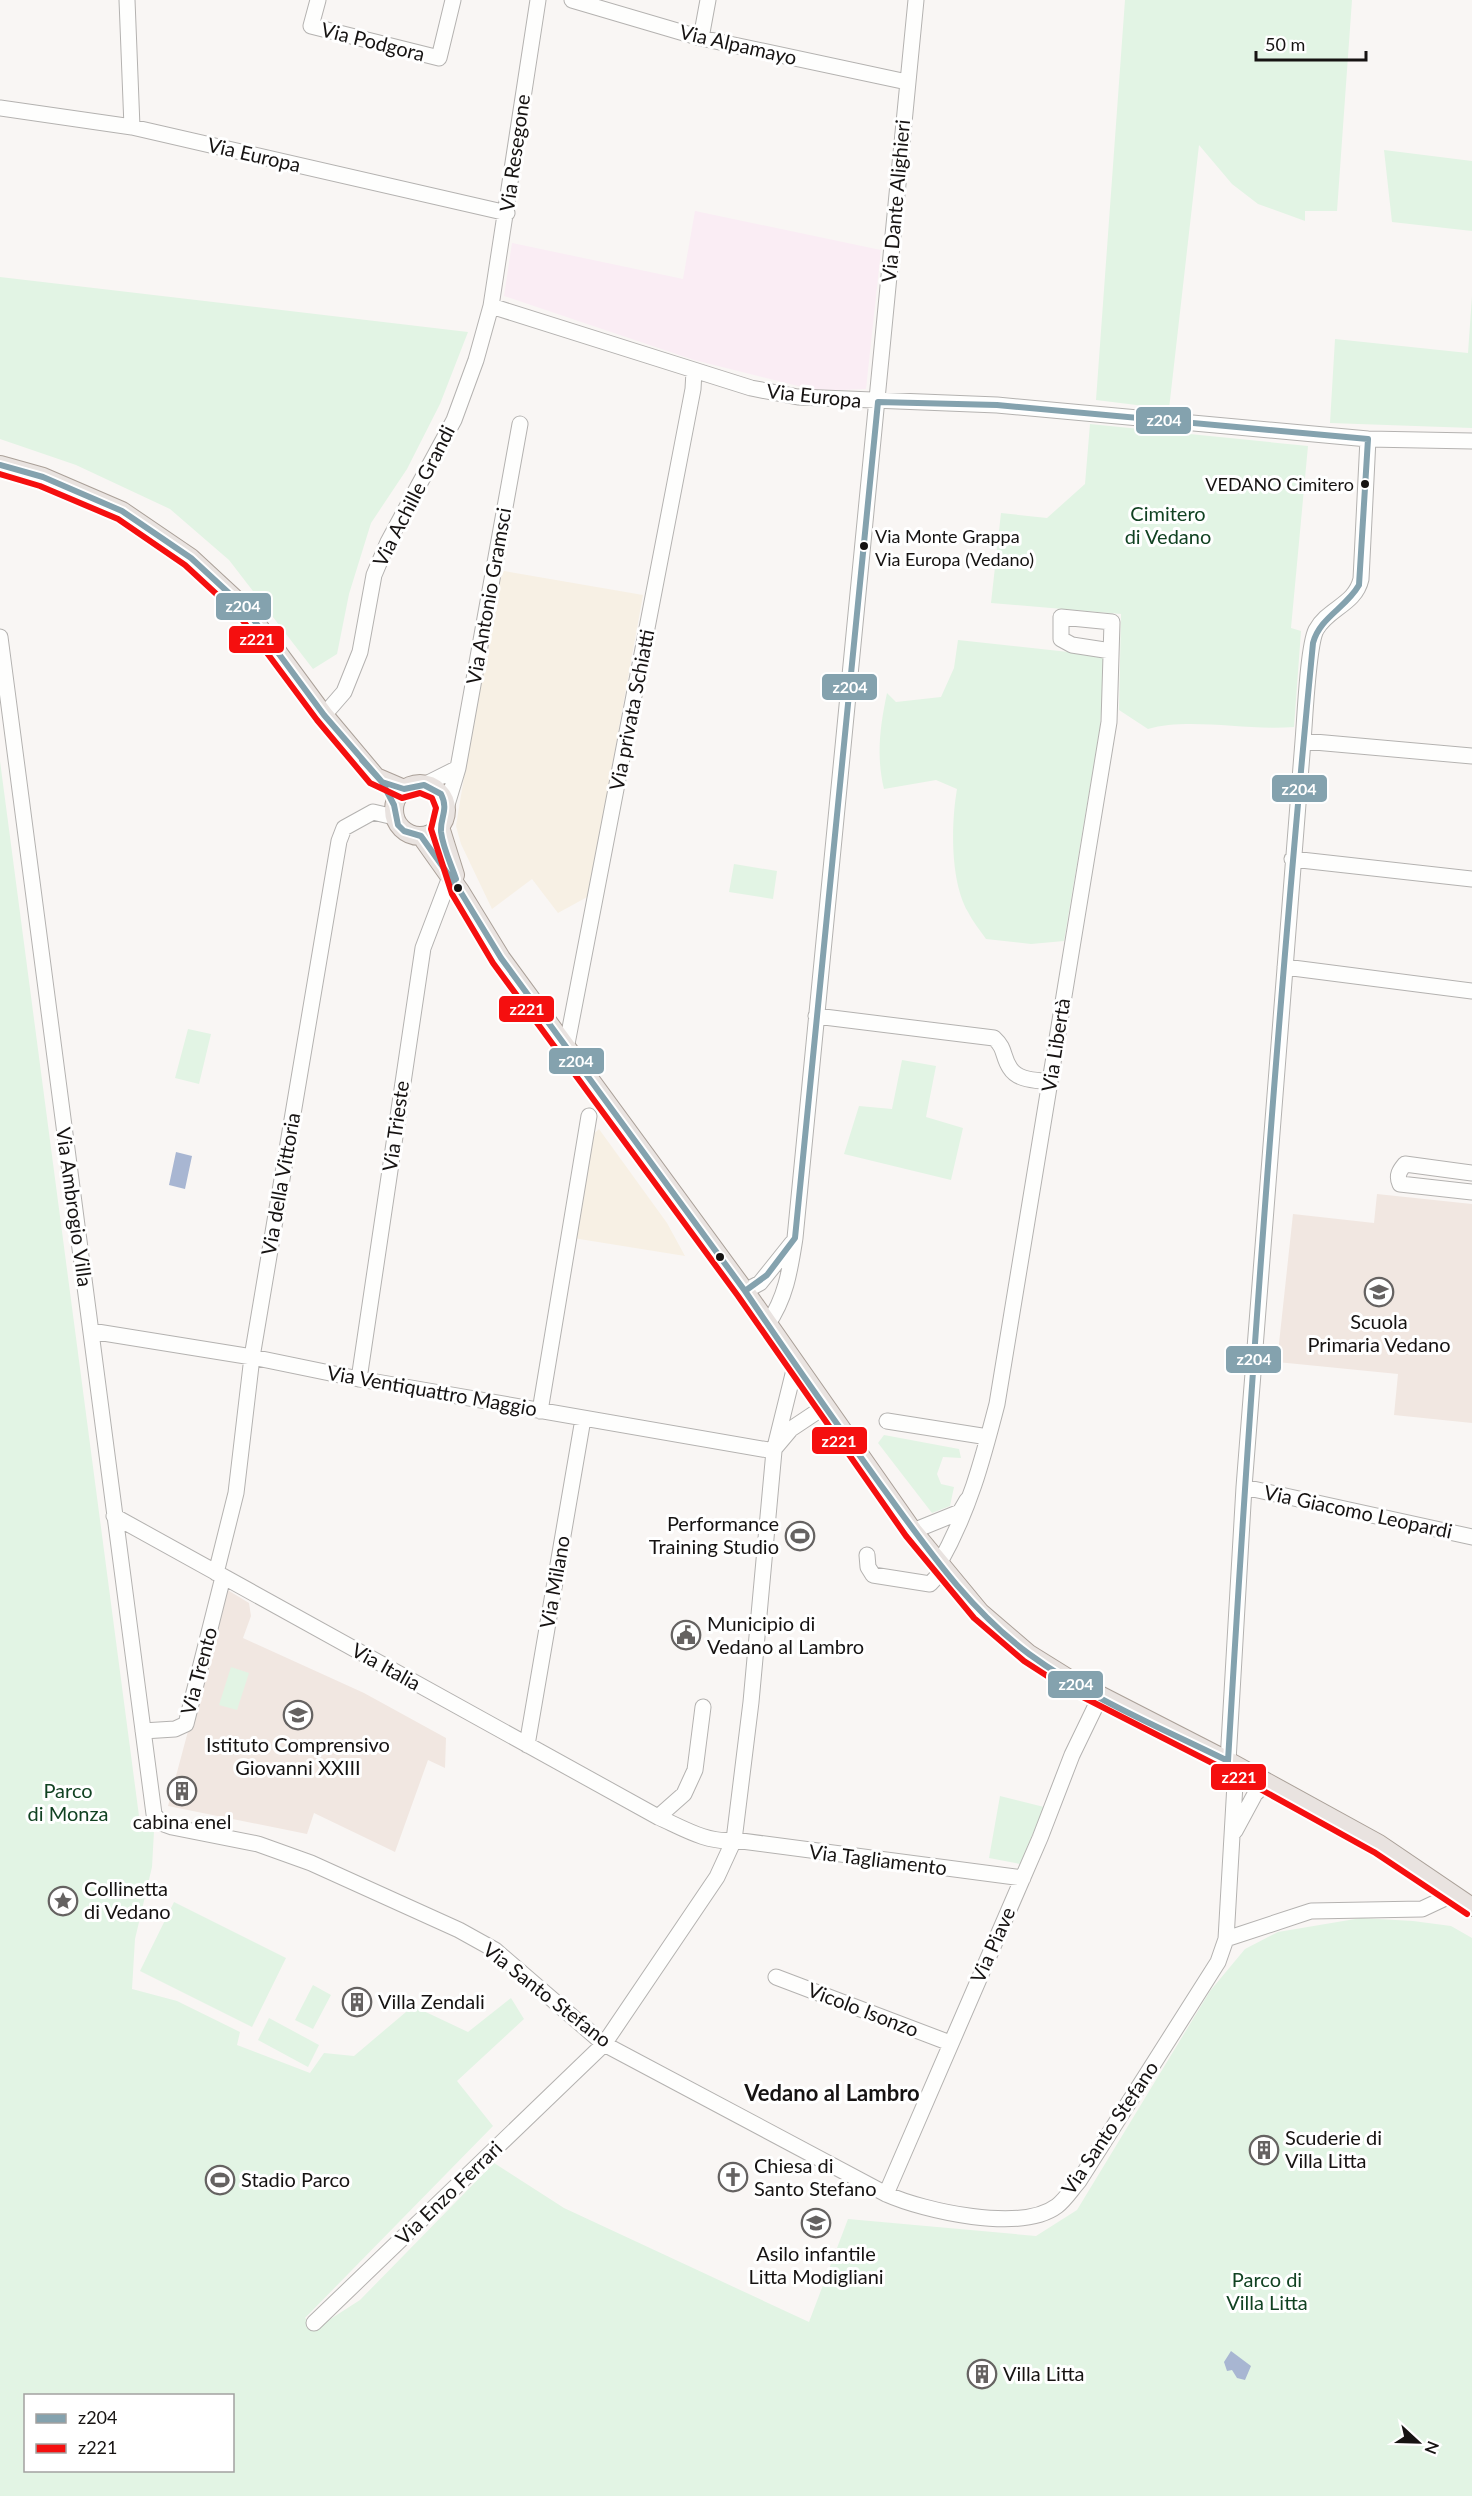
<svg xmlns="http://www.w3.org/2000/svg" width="1472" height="2496" viewBox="0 0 1472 2496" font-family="Lato,sans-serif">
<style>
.commercial{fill:#f7f0e4}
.industrial{fill:#faedf4}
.built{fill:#f1e7e1}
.green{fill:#e2f4e4;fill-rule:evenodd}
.water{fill:#a8b6d2}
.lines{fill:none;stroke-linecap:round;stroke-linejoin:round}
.minor-casing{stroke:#b4b2b0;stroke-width:17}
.major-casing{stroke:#aaa098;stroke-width:20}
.minor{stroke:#fefefd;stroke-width:15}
.major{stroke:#e9e3e0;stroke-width:18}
.bus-1-casing{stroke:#fff;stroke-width:10}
.bus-2-casing{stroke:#fff;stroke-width:10}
.bus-1{stroke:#84a2ae;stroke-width:6}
.bus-2{stroke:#f50f0f;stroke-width:6}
.bus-dot{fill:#161312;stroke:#fff;stroke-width:2}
.labels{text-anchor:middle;stroke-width:6;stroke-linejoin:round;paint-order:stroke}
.bus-label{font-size:18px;fill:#161312;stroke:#fff;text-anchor:end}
.street-label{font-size:20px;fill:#161312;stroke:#fff}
.park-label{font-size:20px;fill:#114222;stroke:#fff}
.poi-label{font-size:20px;fill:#161312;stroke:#fff;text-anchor:start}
.quarter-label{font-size:22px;font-weight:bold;fill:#161312;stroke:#fff}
.line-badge{stroke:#fff;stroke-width:2}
.badge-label{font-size:16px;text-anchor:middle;font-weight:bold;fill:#fff}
</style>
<rect width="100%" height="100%" fill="#f9f6f4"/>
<path class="commercial" d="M498,570L643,595L601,828L602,850L589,896L558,913L532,879L492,909L461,844L456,826Z
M599,1129L667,1223L685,1256L573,1238L590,1137Z"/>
<path class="industrial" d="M695,211L881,250L866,389L818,391L694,360L504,296L512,243L683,279Z"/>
<path class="built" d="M1377,1194L1472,1204V1423L1394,1415L1398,1374L1277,1362L1293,1214L1374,1223Z
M226,1589L249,1603L251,1616L243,1638L364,1693L446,1738L445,1768L428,1760L395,1852L314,1813L307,1834L168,1806Z"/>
<path class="green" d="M1125,0H1352L1337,211H1305V221L1258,204L1232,184L1199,145L1169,409L1096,400Z
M1384,150L1472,161V231L1392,222Z
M0,277L468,332L440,404L407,469L371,523L349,594L337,654L313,669L229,560L170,509L76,465L0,439Z
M1472,296V428L1330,423L1335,339L1468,353Z
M1090,424L1308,446L1291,628L1301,631L1294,727C1248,731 1189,717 1148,729L1119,710L1121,614L991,603L1001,513L1047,518L1085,484Z
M958,640L1105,656L1100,727L1064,941L1031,944L986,939C980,930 973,922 968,912C950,881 951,824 957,789L936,780L884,789C876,756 880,726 887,693L896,702L941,697L954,668Z
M0,761L139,1816L137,1822L154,1831L152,1867L135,1939L132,1989L177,2001L240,2032L237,2045L310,2073L324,2053L354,2056L413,2006L468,2032L511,1998L524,2019L457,2081L493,2126L305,2318L318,2327L360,2300L494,2163L564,2208L809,2322L848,2219L1036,2236L1077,2210L1210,1991L1245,1949L1278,1932L1361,1918L1413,1921L1451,1926L1472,1938V2496H0ZM26,2396H232V2470H26Z
M734,864L777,871L773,899L729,892Z
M188,1029L211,1034L199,1084L175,1078Z
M902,1060L936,1066L926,1117L963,1128L951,1180L844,1154L859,1106L892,1109Z
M884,1435L959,1449L961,1458L943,1457L937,1474L941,1484L954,1487L950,1506L932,1513L878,1443Z
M231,1667L249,1673L237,1710L219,1705Z
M1000,1796L1044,1807L1020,1864L989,1858Z
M174,1902L286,1958L252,2027L140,1971Z
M313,1985L331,1995L313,2029L295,2020Z
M269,2018L319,2045L308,2067L258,2040Z"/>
<path class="water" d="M176,1152L192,1156L185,1189L169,1185Z
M1231,2351L1251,2366L1245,2380L1237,2378L1232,2370L1227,2371L1224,2362Z"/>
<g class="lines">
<g class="minor-casing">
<path id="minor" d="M127,0L132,127
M318,0L311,26L439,58L453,0
M572,0L701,38L907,82
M701,38L708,0
M0,108L132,127L507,213
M491,306L751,388L798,397L997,405L1368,439L1472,441
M0,637L154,1814L161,1823L172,1827L258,1844L311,1863L459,1930L495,1950L604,2044L886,2194C924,2211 1021,2233 1057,2206C1065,2200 1072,2189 1079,2181L1218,1962L1226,1939L1235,1784L1228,1761L1244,1487L1303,741C1305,718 1308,646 1316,630C1328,608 1355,605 1361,579L1368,439
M324,715L344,692L360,652L374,575L388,542L454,420L476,360L491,306L538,0
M1303,741L1472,756
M426,784L458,768
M446,808L458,768L520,424
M1292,859L1472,879
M1285,967L1472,991
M816,1016L994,1038C1006,1049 1002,1056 1010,1068C1018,1081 1037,1080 1050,1082
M566,1049L693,389L694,371
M1472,1173L1405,1164C1400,1170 1396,1175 1400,1184L1472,1192
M745,1291L760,1283L792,1243
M767,1325C786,1298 790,1270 795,1238L916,0
M91,1331L252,1357L359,1379L774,1451
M359,1379L423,948L450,877
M540,1411L589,1116
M887,1421L988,1437
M775,1448L791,1429L824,1407
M1244,1487L1472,1537
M114,1516L658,1817C681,1827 708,1844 734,1840L1023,1878
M913,1531L960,1512L967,1500
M867,1555L868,1567L873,1575L930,1584L943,1570
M939,1564C969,1511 982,1462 997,1404L1109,722L1112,622L1061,617V639L1072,645L1111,651
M216,1573L236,1493L252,1357L339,841L344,828L373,812L394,817
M143,1731L175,1729L186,1724L223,1577
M527,1745L583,1419
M658,1817L684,1794L695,1770L703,1707
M1235,1831L1255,1794L1267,1782
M1226,1939L1311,1911L1422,1909L1454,1894
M776,1977L950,2043
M886,2194L1040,1838L1072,1755L1100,1697
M314,2323L604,2044L717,1877L734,1840L751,1702L774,1451L795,1366"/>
</g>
<g class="major-casing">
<path id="major" d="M0,465L43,477L122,511L191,558L245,608L324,715L376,777L404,789
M394 810a26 26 0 1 1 52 0a26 26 0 1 1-52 0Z
M440,827L455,875
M421,836L460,891L501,958L745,1291L913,1531L980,1612L1029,1654L1074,1682L1228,1761L1379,1844L1472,1907"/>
</g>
<use href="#minor" class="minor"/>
<use href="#major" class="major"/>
<g class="bus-1-casing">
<path id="bus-1" d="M878,402L997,405L1368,439L1359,585C1346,608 1320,617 1313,643C1277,1015 1250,1388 1228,1761C1161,1728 1089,1698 1029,1654C967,1608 925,1545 880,1484C834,1420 789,1356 745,1291L767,1275L795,1238Z
M0,465L43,477L122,511L191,558L245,608L324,715L382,782L394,805L398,825L404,831L421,836L460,891L501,958L745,1291
M362,760L382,782L404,789L424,785L441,794C449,810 440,817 441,832C443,848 451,864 456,879"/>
</g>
<g class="bus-2-casing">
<path id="bus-2" d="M0,474L40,486L118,519L185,565L238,614L317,720L370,783L402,798L420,793L432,798L436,808L431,829L452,894L493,963L738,1296L906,1536L974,1618L1024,1661L1069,1690L1224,1769L1374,1852L1467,1914"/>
</g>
<use href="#bus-1" class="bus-1"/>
<use href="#bus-2" class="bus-2"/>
</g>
<defs>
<g id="school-ring" transform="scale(1.5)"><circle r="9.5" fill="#fff" stroke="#656261" stroke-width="1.5"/><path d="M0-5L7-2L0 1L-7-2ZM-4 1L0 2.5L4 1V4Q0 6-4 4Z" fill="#656261"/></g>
<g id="stadium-ring" transform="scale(1.5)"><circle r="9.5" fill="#fff" stroke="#656261" stroke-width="1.5"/><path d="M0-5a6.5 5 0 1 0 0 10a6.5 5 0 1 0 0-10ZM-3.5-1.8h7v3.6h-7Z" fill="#656261"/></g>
<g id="civic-ring" transform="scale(1.5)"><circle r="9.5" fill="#fff" stroke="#656261" stroke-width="1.5"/><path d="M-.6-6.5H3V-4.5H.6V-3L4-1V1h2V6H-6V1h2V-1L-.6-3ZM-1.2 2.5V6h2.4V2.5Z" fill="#656261"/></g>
<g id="building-ring" transform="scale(1.5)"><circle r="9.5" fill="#fff" stroke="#656261" stroke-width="1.5"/><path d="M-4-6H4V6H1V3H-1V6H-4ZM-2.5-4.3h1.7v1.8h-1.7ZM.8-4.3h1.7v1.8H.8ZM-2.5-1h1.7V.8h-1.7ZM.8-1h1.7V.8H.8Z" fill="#656261"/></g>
<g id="sight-ring" transform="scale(1.5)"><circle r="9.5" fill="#fff" stroke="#656261" stroke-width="1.5"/><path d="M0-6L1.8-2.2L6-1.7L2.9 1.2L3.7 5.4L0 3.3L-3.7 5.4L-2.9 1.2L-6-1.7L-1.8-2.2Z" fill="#656261"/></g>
<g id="church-ring" transform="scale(1.5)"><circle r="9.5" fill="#fff" stroke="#656261" stroke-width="1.5"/><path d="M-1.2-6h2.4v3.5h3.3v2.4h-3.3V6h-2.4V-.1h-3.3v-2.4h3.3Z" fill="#656261"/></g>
</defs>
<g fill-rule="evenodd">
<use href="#school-ring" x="1379" y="1292"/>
<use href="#stadium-ring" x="800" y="1536"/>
<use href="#civic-ring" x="686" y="1635"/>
<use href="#school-ring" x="298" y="1715"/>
<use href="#building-ring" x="182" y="1791"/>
<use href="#sight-ring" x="63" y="1901"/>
<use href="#building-ring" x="357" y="2002"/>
<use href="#building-ring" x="1264" y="2150"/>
<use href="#church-ring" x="733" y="2177"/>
<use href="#stadium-ring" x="220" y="2180"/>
<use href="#school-ring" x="816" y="2223"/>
<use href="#building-ring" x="982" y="2374"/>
</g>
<g class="bus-dot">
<circle cx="1365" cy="484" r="5"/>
<circle cx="864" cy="546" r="5"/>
<circle cx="458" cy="888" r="5"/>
<circle cx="720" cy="1257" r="5"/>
</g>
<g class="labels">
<g class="bus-label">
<text x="1354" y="491">VEDANO Cimitero</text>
<text x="875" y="543" text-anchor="start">Via Monte Grappa<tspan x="875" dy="23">Via Europa (Vedano)</tspan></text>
</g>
<g class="street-label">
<text transform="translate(373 42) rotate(14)" y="7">Via Podgora</text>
<text transform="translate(738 45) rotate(13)" y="7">Via Alpamayo</text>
<text transform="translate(515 153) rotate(-82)" y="7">Via Resegone</text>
<text transform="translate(254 155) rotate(13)" y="7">Via Europa</text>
<text transform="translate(896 201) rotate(-85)" y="7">Via Dante Alighieri</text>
<text transform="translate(814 396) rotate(6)" y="7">Via Europa</text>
<text transform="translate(414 496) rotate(-63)" y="7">Via Achille Grandi</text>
<text transform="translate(489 596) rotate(-80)" y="7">Via Antonio Gramsci</text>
<text transform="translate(632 710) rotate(-79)" y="7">Via privata Schiatti</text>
<text transform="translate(1056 1045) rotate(-81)" y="7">Via Libertà</text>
<text transform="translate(396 1126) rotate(-82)" y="7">Via Trieste</text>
<text transform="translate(281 1184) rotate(-80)" y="7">Via della Vittoria</text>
<text transform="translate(74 1207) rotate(82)" y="7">Via Ambrogio Villa</text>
<text transform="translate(432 1391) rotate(10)" y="7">Via Ventiquattro Maggio</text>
<text transform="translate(1358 1512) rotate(12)" y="7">Via Giacomo Leopardi</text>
<text transform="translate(555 1582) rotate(-80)" y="7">Via Milano</text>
<text transform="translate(386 1667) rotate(29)" y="7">Via Italia</text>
<text transform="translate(199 1671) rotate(-75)" y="7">Via Trento</text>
<text transform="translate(878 1860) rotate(7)" y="7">Via Tagliamento</text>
<text transform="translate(993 1945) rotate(-66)" y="7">Via Piave</text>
<text transform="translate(547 1995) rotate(38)" y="7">Via Santo Stefano</text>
<text transform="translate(863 2010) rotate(21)" y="7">Vicolo Isonzo</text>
<text transform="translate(1110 2128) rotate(-56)" y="7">Via Santo Stefano</text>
<text transform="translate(449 2193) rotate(-44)" y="7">Via Enzo Ferrari</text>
</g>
<g class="park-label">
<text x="1168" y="521">Cimitero<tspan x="1168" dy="23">di Vedano</tspan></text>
<text x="68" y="1798">Parco<tspan x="68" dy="23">di Monza</tspan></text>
<text x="1267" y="2287">Parco di<tspan x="1267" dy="23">Villa Litta</tspan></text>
</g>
<g class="poi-label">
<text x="1379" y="1329" text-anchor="middle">Scuola<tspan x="1379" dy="23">Primaria Vedano</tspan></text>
<text x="779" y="1531" text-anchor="end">Performance<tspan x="779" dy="23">Training Studio</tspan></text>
<text x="707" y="1631">Municipio di<tspan x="707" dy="23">Vedano al Lambro</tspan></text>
<text x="298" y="1752" text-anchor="middle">Istituto Comprensivo<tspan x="298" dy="23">Giovanni XXIII</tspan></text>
<text x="182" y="1829" text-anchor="middle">cabina enel</text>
<text x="84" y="1896">Collinetta<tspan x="84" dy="23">di Vedano</tspan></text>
<text x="378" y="2009">Villa Zendali</text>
<text x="1285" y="2145">Scuderie di<tspan x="1285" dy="23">Villa Litta</tspan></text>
<text x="754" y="2173">Chiesa di<tspan x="754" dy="23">Santo Stefano</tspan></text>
<text x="241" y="2187">Stadio Parco</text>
<text x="816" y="2261" text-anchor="middle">Asilo infantile<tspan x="816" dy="23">Litta Modigliani</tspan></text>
<text x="1003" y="2381">Villa Litta</text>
</g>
<g class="quarter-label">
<text x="832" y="2101">Vedano al Lambro</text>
</g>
</g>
<g class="line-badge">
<rect x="1135" y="406" width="57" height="29" rx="6" fill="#84a2ae"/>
<rect x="215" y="592" width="57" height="29" rx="6" fill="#84a2ae"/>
<rect x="228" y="625" width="57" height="29" rx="6" fill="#f50f0f"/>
<rect x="821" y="673" width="57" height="28" rx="6" fill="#84a2ae"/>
<rect x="1271" y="774" width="57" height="29" rx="6" fill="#84a2ae"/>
<rect x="498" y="995" width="57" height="28" rx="6" fill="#f50f0f"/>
<rect x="548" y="1047" width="57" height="28" rx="6" fill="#84a2ae"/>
<rect x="1225" y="1345" width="57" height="29" rx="6" fill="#84a2ae"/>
<rect x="811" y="1426" width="57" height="29" rx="6" fill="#f50f0f"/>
<rect x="1047" y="1670" width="57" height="29" rx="6" fill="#84a2ae"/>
<rect x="1210" y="1763" width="57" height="28" rx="6" fill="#f50f0f"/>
</g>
<g class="badge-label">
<text x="1164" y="426">z204</text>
<text x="243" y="612">z204</text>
<text x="257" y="645">z221</text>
<text x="850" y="693">z204</text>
<text x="1299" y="795">z204</text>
<text x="527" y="1015">z221</text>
<text x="576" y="1067">z204</text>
<text x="1254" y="1365">z204</text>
<text x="839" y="1447">z221</text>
<text x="1076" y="1690">z204</text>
<text x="1239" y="1783">z221</text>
</g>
<rect x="24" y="2394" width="210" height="78" fill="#ffffff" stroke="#a2a1a0" stroke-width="1.5"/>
<rect x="36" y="2414" width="30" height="9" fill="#84a2ae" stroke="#a2a1a0" stroke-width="1.5"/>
<text x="78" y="2424" font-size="18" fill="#161312">z204</text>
<rect x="36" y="2444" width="30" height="9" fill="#f50f0f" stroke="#a2a1a0" stroke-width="1.5"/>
<text x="78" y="2454" font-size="18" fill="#161312">z221</text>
<g transform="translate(1418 2442) rotate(112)" stroke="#ffffff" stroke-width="4.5" paint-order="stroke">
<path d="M0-4.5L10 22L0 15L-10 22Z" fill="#161312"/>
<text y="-9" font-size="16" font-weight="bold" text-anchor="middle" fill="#161312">N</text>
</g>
<path d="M1256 51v9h110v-9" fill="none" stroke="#161312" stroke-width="3"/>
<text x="1265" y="51" font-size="18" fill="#161312" stroke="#ffffff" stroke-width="4.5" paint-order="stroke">50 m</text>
</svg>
